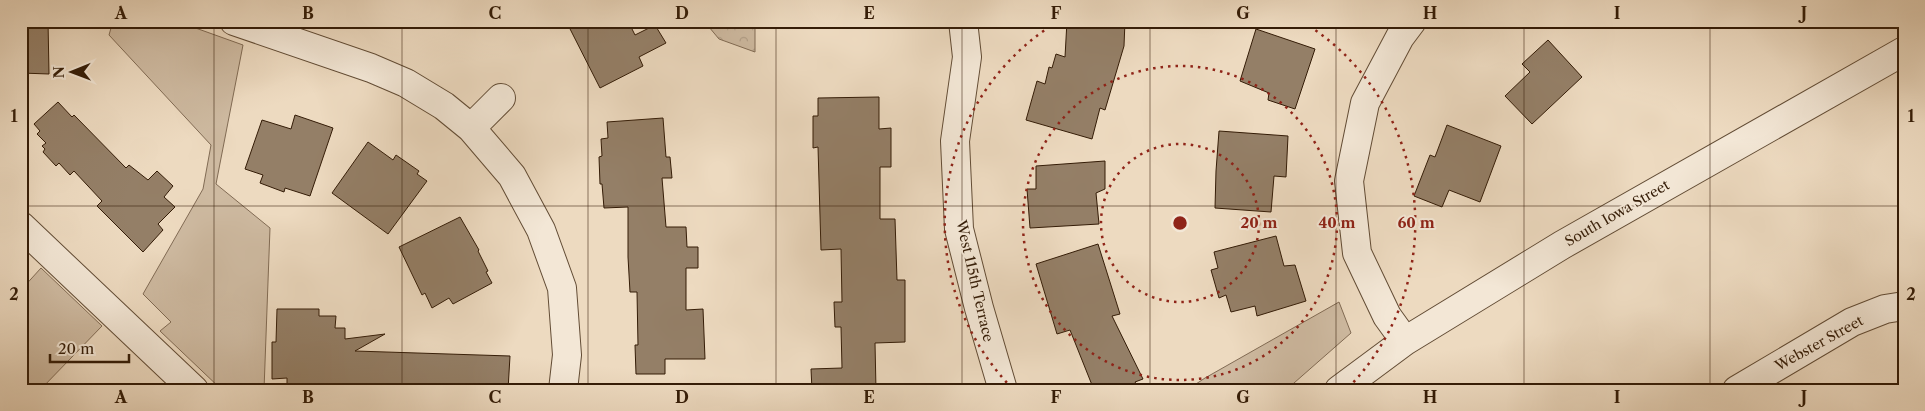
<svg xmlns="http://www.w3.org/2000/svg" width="1925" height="411" viewBox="0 0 1925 411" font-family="'Libre Caslon Text',serif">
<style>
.grass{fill:#cebaa1;stroke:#816b54}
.forest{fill:url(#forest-crowns);stroke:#816b54}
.building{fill:#947f67;stroke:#341c07}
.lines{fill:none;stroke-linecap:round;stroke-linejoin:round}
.street-casing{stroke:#624c35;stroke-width:30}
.street{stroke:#f3e7d6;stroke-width:28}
.grid{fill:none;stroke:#341c07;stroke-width:1;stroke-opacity:0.55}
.ring{fill:none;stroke:#8f2418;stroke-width:2.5;stroke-dasharray:2.5 5}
.labels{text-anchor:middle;stroke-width:4;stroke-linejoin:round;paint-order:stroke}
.street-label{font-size:14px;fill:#341c07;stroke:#f3e7d6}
.centre{fill:#8f2418;stroke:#f3e7d6;stroke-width:2.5}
.ring-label{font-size:15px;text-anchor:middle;font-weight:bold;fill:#8f2418;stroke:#f3e7d6;stroke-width:4;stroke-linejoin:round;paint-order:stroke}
.neatline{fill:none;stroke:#341c07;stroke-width:2}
.grid-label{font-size:16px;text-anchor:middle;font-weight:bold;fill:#341c07}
</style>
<defs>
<pattern id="forest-crowns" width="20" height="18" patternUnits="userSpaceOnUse" patternTransform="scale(1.25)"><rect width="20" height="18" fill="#cebaa1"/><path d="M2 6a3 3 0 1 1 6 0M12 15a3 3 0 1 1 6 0" fill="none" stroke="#b29f89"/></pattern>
</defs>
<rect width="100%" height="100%" fill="#eddac0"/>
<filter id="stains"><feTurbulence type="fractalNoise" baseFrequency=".004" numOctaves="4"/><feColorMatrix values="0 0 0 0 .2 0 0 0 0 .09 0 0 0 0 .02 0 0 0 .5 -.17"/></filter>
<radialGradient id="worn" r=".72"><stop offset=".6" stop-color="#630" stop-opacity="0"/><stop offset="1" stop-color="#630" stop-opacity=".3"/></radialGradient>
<path class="grass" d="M113,21H176L243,45L216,184L270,228L264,390H222L160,331L171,322L143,294L203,189L211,145L109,35Z
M41,268L102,326L40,390H21V290Z
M1339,302L1351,333L1286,390H1187L1205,378Z"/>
<path class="forest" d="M704,21H755V52L719,39Z"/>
<path class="building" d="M21,21H48L49,74L21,73Z
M566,21H628L635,35L655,25L666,43L639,57L643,66L600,88Z
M1067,21H1125L1124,46L1105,110L1100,108L1092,139L1026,120L1037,81L1045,84L1049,67L1052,68L1056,54L1065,57Z
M1256,29L1315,49L1295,109L1268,100L1269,93L1240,81Z
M1548,40L1582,77L1532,124L1505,96L1530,72L1522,64Z
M879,97V129L891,128V167H880V219H895L897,280H905V342L875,343L876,390H812L811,369L842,368L841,327H835L834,302H842L841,249L821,250L818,147L813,148V116H818V98Z
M58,102L72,117L74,115L126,168L129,165L148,180L157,171L173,186L164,197L175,207L158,224L163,230L143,252L97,206L102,201L74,171L70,175L59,163L56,166L43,152L45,149L42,146L46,143L37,134L40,131L34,124Z
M295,115L333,128L310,196L285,188L284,192L260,183L263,175L245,169L262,120L291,129Z
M663,118L666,157H670L672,178H662L666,227H686L687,247H698V268H686V310L703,309L705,359H665V374H636L635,345H638L637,292H630L628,257V207L604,208L602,184H600L599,157L602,156L601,139L608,138L607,122Z
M1447,125L1501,146L1480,202L1449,190L1442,207L1414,196L1430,155L1435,157Z
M1219,131L1288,136L1286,177L1274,176L1271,212L1215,208L1216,171Z
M368,142L393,160L396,155L419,171L417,174L427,181L388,234L332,193Z
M1105,161V189L1096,193L1099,224L1030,228L1027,189H1036V166Z
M460,217L479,250L478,251L488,271L486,272L492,283L453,304L449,298L432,308L425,293L422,295L399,247Z
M1276,236L1284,266L1295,265L1306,301L1257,316L1255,306L1231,312L1226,295L1219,298L1211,270L1218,268L1214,252Z
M1098,244L1120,314L1112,316L1143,379L1135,382L1140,390H1094L1070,330L1057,334L1036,264Z
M277,309H319V316H336L335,328H345V339L385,334L355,351L510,356L508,390L322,389V386H312V384H287V378L272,379V342H276Z"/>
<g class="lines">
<g class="street-casing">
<path id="street" d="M234,21L371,68L406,83L444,106L471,128L512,176L541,230L562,288L567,355L563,390
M963,21L967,57L955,141L959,229L979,308L1003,390
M471,128L501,98
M21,226L194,390
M1405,341L1387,316L1357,253L1349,181L1365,103L1400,37L1412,21
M1339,390L1405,341L1562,245L1904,51
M1737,390L1852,322L1885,309L1904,306"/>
</g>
<use href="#street" class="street"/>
</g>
<path class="grid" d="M214,21V390M402,21V390M588,21V390M776,21V390M962,21V390M1150,21V390M1336,21V390M1524,21V390M1710,21V390M21,206H1904"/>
<g class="ring">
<circle cx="1180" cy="223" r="79"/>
<circle cx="1180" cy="223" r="157"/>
<path d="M1012 388A236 236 0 0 1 1057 22M1303 22A236 236 0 0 1 1348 388"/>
</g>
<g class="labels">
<g class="street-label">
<text transform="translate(1617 213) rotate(-30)" y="5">South Iowa Street</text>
<text transform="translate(975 281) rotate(77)" y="5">West 115th Terrace</text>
<text transform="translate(1819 343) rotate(-29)" y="5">Webster Street</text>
</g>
</g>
<circle cx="1180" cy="223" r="8" class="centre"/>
<g class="ring-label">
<text x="1259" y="228">20 m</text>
<text x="1337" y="228">40 m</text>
<text x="1416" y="228">60 m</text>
</g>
<rect width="1925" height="411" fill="none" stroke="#eddac0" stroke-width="55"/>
<g transform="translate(72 72) rotate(269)" stroke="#f3e7d6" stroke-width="4" paint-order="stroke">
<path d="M0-4L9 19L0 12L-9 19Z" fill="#341c07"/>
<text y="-8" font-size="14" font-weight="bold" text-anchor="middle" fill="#341c07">N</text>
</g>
<path d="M50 354v8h79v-8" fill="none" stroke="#341c07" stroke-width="2.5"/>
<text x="58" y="354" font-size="15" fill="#341c07" stroke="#f3e7d6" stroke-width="4" paint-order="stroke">20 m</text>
<rect x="28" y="28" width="1870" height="356" class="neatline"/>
<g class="grid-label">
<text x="121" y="19">A</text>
<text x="308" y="19">B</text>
<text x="495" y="19">C</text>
<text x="682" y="19">D</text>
<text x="869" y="19">E</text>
<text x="1056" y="19">F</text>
<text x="1243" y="19">G</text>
<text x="1430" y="19">H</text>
<text x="1617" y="19">I</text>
<text x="1804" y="19">J</text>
<text x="14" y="122">1</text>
<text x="1911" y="122">1</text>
<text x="14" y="300">2</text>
<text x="1911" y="300">2</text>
<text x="121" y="403">A</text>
<text x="308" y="403">B</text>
<text x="495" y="403">C</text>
<text x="682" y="403">D</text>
<text x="869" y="403">E</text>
<text x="1056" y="403">F</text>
<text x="1243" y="403">G</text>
<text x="1430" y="403">H</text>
<text x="1617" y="403">I</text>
<text x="1804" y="403">J</text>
</g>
<rect width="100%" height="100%" filter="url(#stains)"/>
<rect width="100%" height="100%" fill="url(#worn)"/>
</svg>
